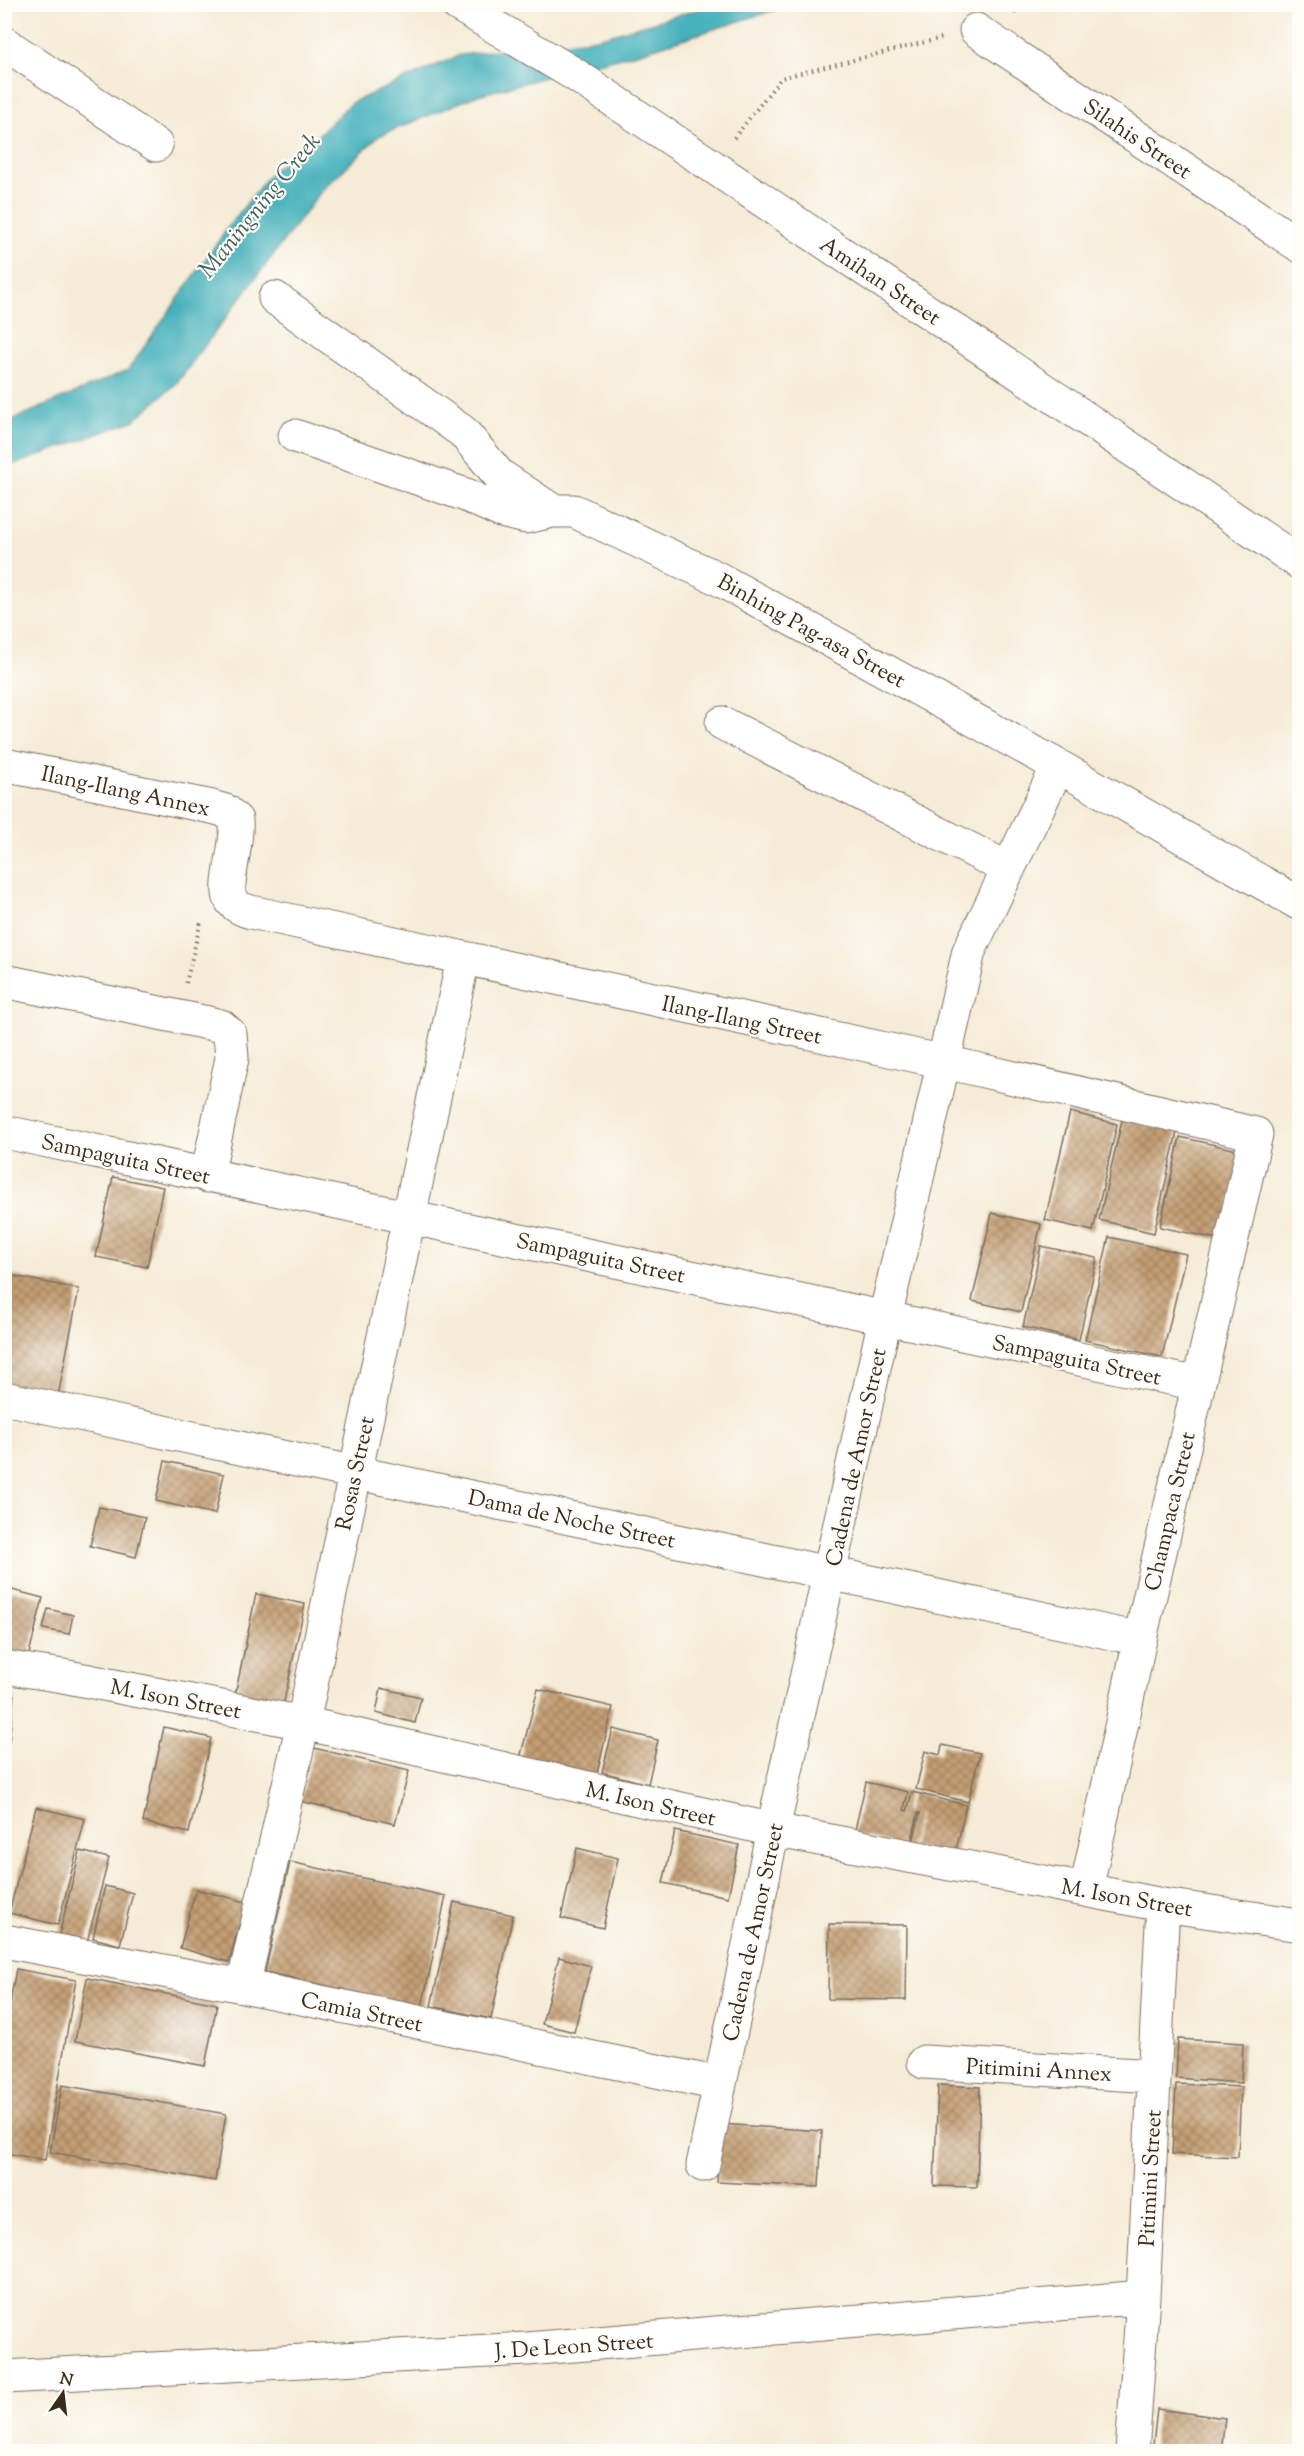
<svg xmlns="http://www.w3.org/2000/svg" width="1304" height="2456" viewBox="0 0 1304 2456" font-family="'Sorts Mill Goudy',serif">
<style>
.water{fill:#3fafba;stroke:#3d6c6c;stroke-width:1.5}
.building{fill:url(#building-cross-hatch)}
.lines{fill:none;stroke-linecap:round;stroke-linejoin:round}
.minor-casing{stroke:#7c6e5e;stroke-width:35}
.path{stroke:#7c6e5e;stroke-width:4;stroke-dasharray:1.5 4.5;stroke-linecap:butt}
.minor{stroke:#fff;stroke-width:33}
.labels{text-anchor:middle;stroke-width:4.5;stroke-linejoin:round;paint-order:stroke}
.street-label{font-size:22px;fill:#3b2a1e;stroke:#fdfcf7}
.water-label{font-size:24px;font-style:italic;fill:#3d5f5c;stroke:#fdfcf7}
</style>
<defs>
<pattern id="building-cross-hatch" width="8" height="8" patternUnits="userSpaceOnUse" patternTransform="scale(1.5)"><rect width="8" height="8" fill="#c49f75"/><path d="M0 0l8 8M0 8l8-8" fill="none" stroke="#a0825f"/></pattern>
</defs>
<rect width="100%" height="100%" fill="#fdfcf7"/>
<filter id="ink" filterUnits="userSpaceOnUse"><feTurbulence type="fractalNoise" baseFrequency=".0167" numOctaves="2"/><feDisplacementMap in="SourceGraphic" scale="12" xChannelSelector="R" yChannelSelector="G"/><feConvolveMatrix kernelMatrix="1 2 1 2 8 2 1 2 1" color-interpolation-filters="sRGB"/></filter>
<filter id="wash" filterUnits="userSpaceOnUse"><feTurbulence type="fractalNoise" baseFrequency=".008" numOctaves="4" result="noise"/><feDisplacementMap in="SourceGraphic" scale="24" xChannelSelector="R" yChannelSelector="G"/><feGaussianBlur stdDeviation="1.35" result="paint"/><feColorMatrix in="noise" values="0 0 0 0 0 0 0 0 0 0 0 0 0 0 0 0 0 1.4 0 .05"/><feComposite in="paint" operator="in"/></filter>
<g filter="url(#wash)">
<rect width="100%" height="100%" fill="#f5ebd6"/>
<path class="water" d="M713,5H791L644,51L478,95L379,136L322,190L176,384L133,421L5,468V423L128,370L229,226L274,169L307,146L351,103L460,55L598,38Z"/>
<g id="blocks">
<path class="building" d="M1070,1112L1117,1124L1093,1231L1045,1220Z
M1122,1120L1177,1132L1154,1233L1099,1220Z
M1180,1137L1242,1151L1222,1240L1160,1227Z
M113,1177L163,1187L147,1267L96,1257Z
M992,1213L1041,1224L1021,1312L972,1301Z
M1109,1237L1186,1254L1162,1357L1085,1340Z
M1041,1246L1097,1258L1079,1340L1023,1327Z
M4,1274L79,1289L57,1401L4,1391Z
M165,1461L224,1474L215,1514L156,1501Z
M99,1507L145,1517L136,1557L90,1546Z
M12,1590L43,1598L27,1662L4,1656V1619Z
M256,1594L305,1604L283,1706L235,1696Z
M48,1609L73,1615L69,1634L43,1629Z
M381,1688L421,1697L415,1723L376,1713Z
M538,1689L613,1707L595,1781L519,1762Z
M4,1692L14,1695L9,1742L4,1741Z
M164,1727L211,1738L189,1833L143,1822Z
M613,1729L658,1740L648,1784L602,1772Z
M942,1745L980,1753L968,1802L916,1789L925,1751L940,1755Z
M314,1748L409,1771L395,1824L300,1801Z
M866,1782L908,1792L904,1810L907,1811L912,1792L966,1805L955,1856L912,1847L920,1813H918L910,1848L854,1834Z
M36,1807L85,1819L58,1925L9,1913Z
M675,1831L739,1845L728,1897L663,1883Z
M577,1848L618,1858L603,1928L561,1918Z
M80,1851L109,1858L87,1942L59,1935Z
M290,1862L446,1896L422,2007L265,1972Z
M105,1886L133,1893L120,1945L93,1938Z
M196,1889L246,1902L229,1962L180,1948Z
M454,1902L513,1915L491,2019L431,2006Z
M829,1924L907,1925L906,2000L828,1999Z
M559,1957L591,1966L574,2032L542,2024Z
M16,1969L76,1980L45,2160L4,2153V2036Z
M87,1978L217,2004L205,2066L75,2041Z
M1178,2039L1243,2043L1241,2083L1176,2078Z
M1176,2084L1241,2087L1238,2157L1172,2154Z
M62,2085L226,2114L215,2181L50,2152Z
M938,2085L980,2087L977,2187L934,2186Z
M720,2124L822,2131L819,2187L717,2182Z
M1157,2409L1225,2418L1221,2452L1153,2445Z
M1158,2447L1179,2450V2452H1157Z"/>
</g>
</g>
<g filter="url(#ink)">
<use href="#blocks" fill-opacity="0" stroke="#7c6e5e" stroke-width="1.5"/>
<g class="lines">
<g class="minor-casing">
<path id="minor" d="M457,4L574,74L712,166L1300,563
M976,30L1300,246
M4,43L156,145
M275,298L463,432L499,475L553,511
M295,436L466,495L501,511L526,517L553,511H574L717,578L1058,766L1300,904
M722,723L1007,868
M4,765L212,807L226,811L236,820C239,841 223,889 231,900C235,907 244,910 251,912L945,1062L1256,1134L1140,1639L1086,1890
M4,981L208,1023L221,1026L230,1034L232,1058L207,1176
M5,1132L1198,1384
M4,1398L1140,1639
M4,1667L63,1676L303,1723L773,1830L1163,1905L1300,1925
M4,1941L243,1986L720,2084
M243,1986L303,1723L463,959
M924,2062L1154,2076
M703,2165L773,1830L885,1318L969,951L1058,766
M4,2377L527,2349L1143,2297
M1132,2452L1143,2297L1163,1905"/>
</g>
<path class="path" d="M1014,13L1032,4
M734,138L781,78L942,38
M186,983L201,921"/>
<use href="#minor" class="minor"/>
</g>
</g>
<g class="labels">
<g class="street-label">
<text transform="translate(1138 138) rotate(34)" y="8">Silahis Street</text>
<text transform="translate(881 280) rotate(34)" y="8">Amihan Street</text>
<text transform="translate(812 630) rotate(29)" y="8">Binhing Pag-asa Street</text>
<text transform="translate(126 790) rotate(12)" y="8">Ilang-Ilang Annex</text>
<text transform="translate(742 1019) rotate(12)" y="8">Ilang-Ilang Street</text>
<text transform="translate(126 1158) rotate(12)" y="8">Sampaguita Street</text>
<text transform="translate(601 1257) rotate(12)" y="8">Sampaguita Street</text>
<text transform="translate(1077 1359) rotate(12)" y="8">Sampaguita Street</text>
<text transform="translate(855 1457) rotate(-78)" y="8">Cadena de Amor Street</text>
<text transform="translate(354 1473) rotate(-78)" y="8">Rosas Street</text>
<text transform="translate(1169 1511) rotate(-77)" y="8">Champaca Street</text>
<text transform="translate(572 1518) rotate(12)" y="8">Dama de Noche Street</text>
<text transform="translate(176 1698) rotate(11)" y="8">M. Ison Street</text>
<text transform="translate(651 1803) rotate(13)" y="8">M. Ison Street</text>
<text transform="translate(1127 1897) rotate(10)" y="8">M. Ison Street</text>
<text transform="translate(752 1932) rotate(-78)" y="8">Cadena de Amor Street</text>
<text transform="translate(362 2011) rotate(12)" y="8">Camia Street</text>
<text transform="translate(1039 2069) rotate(3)" y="8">Pitimini Annex</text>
<text transform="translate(1149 2178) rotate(-87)" y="8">Pitimini Street</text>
<text transform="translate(574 2345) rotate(-4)" y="8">J. De Leon Street</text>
</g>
<g class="water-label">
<text transform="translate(259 205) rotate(-51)" y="8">Maningning Creek</text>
</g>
</g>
<rect width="1304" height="2456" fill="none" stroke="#fdfcf7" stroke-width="24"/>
<g transform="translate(63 2393) rotate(14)" stroke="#fdfcf7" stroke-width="4.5" paint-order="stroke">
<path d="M0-4.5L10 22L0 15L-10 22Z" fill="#3b2a1e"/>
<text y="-9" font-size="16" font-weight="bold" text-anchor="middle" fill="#3b2a1e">N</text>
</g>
</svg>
